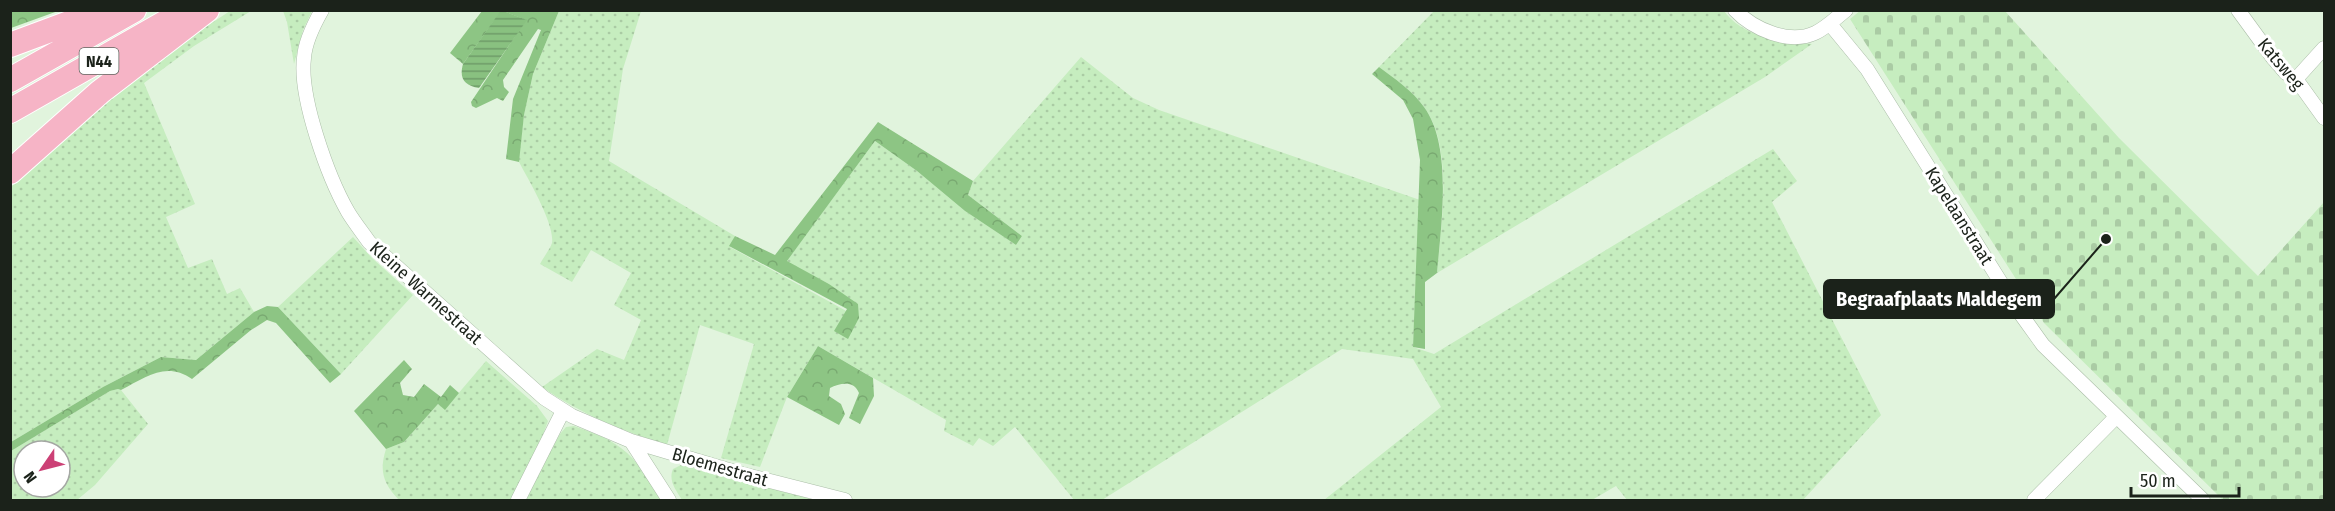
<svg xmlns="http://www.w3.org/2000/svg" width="2335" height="511" viewBox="0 0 2335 511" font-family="'Fira Sans Condensed',sans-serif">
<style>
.grass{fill:url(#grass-dots);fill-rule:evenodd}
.forest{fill:url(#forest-crowns)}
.cemetery{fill:url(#cemetery-stones)}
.water{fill:url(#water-rules)}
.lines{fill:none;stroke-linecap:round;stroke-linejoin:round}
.street-casing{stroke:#abbea8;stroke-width:15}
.highway-casing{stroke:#fff;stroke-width:26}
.street{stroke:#fff;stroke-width:14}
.highway{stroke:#f6b4c6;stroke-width:24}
.labels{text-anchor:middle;stroke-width:6;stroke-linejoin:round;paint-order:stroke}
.shield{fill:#fff;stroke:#5f645f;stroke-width:1.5}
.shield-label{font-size:16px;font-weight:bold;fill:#1b221a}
.street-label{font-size:18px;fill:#1b221a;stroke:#fff}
.leader{fill:none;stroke:#1b221a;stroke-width:2}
.callout-dot{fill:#1b221a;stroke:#fff;stroke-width:2}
.callout{fill:#1b221a;stroke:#1b221a;stroke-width:2}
.callout-label{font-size:20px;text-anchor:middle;font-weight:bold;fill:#fff}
</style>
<defs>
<pattern id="grass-dots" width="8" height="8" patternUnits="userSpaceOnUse" patternTransform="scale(1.5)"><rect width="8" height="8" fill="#c6edbf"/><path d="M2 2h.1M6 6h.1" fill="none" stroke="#aacba4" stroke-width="1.8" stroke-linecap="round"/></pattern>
<pattern id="forest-crowns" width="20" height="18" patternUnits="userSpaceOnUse" patternTransform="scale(1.5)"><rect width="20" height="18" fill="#8dc584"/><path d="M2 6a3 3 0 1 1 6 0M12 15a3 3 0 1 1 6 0" fill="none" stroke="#79a971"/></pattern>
<pattern id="cemetery-stones" width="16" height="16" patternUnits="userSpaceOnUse" patternTransform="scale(1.5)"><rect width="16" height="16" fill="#c6edbf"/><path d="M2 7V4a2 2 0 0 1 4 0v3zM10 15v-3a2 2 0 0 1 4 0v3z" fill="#aacba4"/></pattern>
<pattern id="water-rules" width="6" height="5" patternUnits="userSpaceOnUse" patternTransform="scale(1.5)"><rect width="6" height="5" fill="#89c180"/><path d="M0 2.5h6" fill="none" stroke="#6f9c68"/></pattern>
</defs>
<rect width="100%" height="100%" fill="#e1f4dd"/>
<path class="grass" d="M230,11H251L194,46L144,83L195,204L166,217L188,268L212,259L227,294L240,288L254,312L196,360L161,357L103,387L11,442V187L80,120L175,47Z
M283,11H312L303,30L294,64L287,22Z
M559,11H641L623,69L609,161L735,236L730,247L859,318L829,284L786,262L875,141L917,171L965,211L1016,245L1022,236L968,195L973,181L1081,57L1133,98L1159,110L1420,200L1413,347L1434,354L1773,149L1797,181L1772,202L1881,415L1803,500H1627L1616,486L1592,500H1324L1441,407L1413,359L1342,349L1102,500H1074L1015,427L993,446L979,438L973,446L944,431L946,420L818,346L787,397L760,467L721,458L754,344L700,325L667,445C622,431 581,414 542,387L597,349L624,360L641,320L614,305L631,273L591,250L572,282L540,264C543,258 550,249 552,243C555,224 528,179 519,162V156L524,115L533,74Z
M1434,11H1724C1744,38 1780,41 1812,44L1765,77L1437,273C1441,226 1454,147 1424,107C1413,91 1394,78 1379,67Z
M353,237L372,258L413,295L341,374L278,307Z
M486,361L537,406L548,421L538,448L511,500H399C383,483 379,471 386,449L404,442L438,404L445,409Z
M118,389L121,390L148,424L95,485L77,500H11V451L110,391ZM24,451H60V487H24Z
M574,426C590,432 607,437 621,448C638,460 650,483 661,500H524L560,434L566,427Z
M681,465L816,500H682C676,490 668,481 673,469Z"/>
<path class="forest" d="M537,10L559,11L533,74L524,115L519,162L506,159L513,99L541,30L538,29L503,80L504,87L509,92L503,101L497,98L476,108L472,106L471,102L526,20L503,11Z
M11,11V10L58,11L11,28Z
M482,11H501L463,64L450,53Z
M1379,67C1394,78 1413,91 1424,107C1453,146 1441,226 1437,273L1425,282V349L1413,347L1420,160L1413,119L1403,100L1372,74Z
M878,122L973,181L968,195L1022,236L1016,245L965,211L917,171L875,141L787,261L829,284L858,304L859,318L848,339L834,331L847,309L729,246L735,236L775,255Z
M267,306L278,307L341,374L330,383L276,323L267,320L251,330L192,379C166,361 146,377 121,390L118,389L110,391L11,451V442L103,387L161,357L196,360L254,312Z
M818,346L873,378L874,396L860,424L849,418L859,393C854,380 840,383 830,388L829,396L841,404L845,414L839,425L787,397Z
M404,360L412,369L400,383L403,395L414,397L424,384L441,397L450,385L459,393L445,410L438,404L404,442L386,449L354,411Z"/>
<path class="cemetery" d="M1861,10L2005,11L2119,138L2258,276L2324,202V500H2223L2044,323L1850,19Z"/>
<path class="water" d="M501,10L527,20L479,88C464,86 459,78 463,64Z"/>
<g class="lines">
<g class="street-casing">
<path id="street" d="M322,10C314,24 305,42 304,58C299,97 328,177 348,212C354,222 362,232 369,242L544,398L572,416L631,441L669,500
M1735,10C1753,29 1789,45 1815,33C1826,28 1836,18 1846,10
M2238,10L2273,58L2286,73L2296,79L2324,118
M1830,24L1867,69L2020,313L2043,345L2203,500
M2296,79L2324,48
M631,441L742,474L845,500
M518,500L563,411
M2034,500L2116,417"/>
</g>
<g class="highway-casing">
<path id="highway" d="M10,45L104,10
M10,80L134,10
M10,111L175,17
M10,172L100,92L207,10"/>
</g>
<use href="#street" class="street"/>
<use href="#highway" class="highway"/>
</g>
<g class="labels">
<rect class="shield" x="79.5" y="48" width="39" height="26" rx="4.5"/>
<g class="shield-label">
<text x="99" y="67">N44</text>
</g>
<g class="street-label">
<text transform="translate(2281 64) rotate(50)" y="6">Katsweg</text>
<text transform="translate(1959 216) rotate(58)" y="6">Kapelaanstraat</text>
<text transform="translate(426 293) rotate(42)" y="6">Kleine Warmestraat</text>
<text transform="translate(720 467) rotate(16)" y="6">Bloemestraat</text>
</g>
</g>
<path class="leader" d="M2106 239L2054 299"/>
<circle class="callout-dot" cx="2106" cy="239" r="6"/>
<rect class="callout" x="1824" y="280" width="230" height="38" rx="6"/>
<g class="callout-label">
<text x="1939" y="306">Begraafplaats Maldegem</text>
</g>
<rect width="2335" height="511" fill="none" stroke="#1b221a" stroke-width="24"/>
<g transform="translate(42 469) rotate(235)"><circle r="28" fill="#ffffff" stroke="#a4a7a3" stroke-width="1.5"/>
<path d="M0-4.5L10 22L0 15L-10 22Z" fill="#cc4176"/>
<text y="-9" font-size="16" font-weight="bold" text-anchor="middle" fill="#1b221a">N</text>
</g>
<path d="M2131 487v9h108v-9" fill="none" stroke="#1b221a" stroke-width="3"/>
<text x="2140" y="487" font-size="18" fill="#1b221a" stroke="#ffffff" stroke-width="4.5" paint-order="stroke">50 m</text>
</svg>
